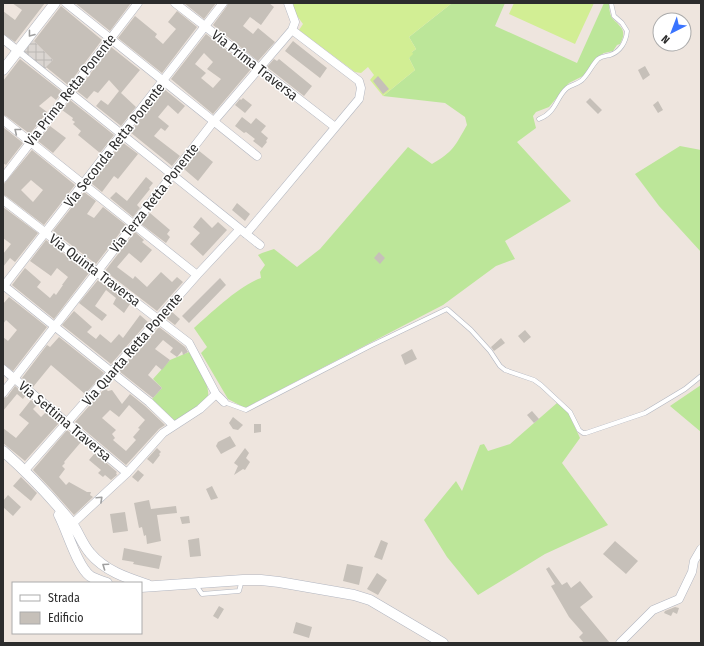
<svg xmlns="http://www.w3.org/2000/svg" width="704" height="646" viewBox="0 0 704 646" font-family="'Fira Sans Condensed',sans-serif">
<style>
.grass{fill:#bce699}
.pitch{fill:#d2ee94}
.plaza{fill:url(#plaza-grid)}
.building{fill:#c6c0b9;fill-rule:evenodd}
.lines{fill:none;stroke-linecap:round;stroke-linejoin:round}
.service-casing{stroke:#b2b6c0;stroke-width:5}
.pedestrian-casing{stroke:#b2b6c0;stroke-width:7}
.minor-casing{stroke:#b2b6c0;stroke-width:9}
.tertiary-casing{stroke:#b2b6c0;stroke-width:11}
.service{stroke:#fff;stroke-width:4}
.pedestrian{stroke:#fff;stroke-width:6}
.minor{stroke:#fff;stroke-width:8}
.tertiary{stroke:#fff;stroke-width:10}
.oneway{stroke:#a0a0a0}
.labels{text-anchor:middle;stroke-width:3;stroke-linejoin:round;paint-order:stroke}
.street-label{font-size:14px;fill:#2c2c2c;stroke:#fff}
</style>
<defs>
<pattern id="plaza-grid" width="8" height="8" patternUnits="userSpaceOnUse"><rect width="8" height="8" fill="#dad5d1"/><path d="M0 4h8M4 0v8" fill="none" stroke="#bbb7b4"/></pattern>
</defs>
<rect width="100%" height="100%" fill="#eee5de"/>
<path class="grass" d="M452,3H505L495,26L577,63L604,3H609C609,8 610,16 613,19C622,28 627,31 620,44L617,45L613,51L604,53L599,56L585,75L569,83L549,107L536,112L533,116L536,128L517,142L571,201L505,241L515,259L496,266L443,305L245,408L228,399L201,353L207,347L194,328C211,313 240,285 261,278L260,272L265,265L258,255L262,253L274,249L297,267L320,249L408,147L432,164C453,152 455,146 467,125L465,117L445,103L383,96L415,70L409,58L412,52L416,49L409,37Z
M680,146L701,150V252L659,206L635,174Z
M189,352C195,363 213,387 207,399L179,420L175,421L152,399L162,388L153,379L170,360Z
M701,385V432L670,406Z
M557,403L568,412L580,438L562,463L608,525L545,554L478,595L447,557L424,520L456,481L462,491L480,445L484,444L488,451L510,444Z"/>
<path class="pitch" d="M293,3H452L409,37L416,49L412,52L413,54L409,58L415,70L383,96L370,80L374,75L368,67L361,73L355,72L299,30L303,24L295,13Z
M514,3H594L575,44L509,14Z"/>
<path class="plaza" d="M32,39L53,60L41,74L16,53Z"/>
<path class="building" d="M12,3H45L15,42L3,34V11L15,20L22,10Z
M75,3H131L110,31Z
M184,3H216L204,19Z
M228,3H269L274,7L261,25L250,17L243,26L253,34L258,28L275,42L258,61L213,25L227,6Z
M61,6L102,40L68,85L46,67L53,60L34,41Z
M177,11L197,27L162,73L118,38L135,16L157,34L155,37L163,44L176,29L168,22Z
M206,34L251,69L213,114L171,79ZM204,53L213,62L207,69L221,79L213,88L201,78L206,73L195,64Z
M293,41L327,68L320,78L285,51Z
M111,47L140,70L121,93L136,107L121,126L96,106L101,100L108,105L119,91L109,80L98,93L94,91L87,99L77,91Z
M20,59L62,92L56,100L51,96L39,106L47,112L30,134L6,116L3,115V81Z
M274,59L277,61L279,59L312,86L304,96L267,67Z
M645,66L650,75L643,80L638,70Z
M378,76L389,89L383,94L373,81Z
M164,89L185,106L178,114L168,105L158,117L169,126L165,131L161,128L154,136L180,156L172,166L130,132Z
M243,98L252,105L245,113L235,105L240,99L241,100Z
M590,98L602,110L598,114L586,102Z
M70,100L114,135L100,153L78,135L81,131L73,124L75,122L72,120L73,118L62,110Z
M658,101L663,110L658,113L653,105Z
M242,117L251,124L256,118L266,126L261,132L268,138L266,141L267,142L262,148L253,141L255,139L246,132L244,133L235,126Z
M50,126L66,138L53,153L38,141Z
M3,127L23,143L6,165L3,163Z
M122,142L138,154L118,179L114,176L102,192L91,183Z
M32,150L75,185L44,225L6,196L3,195V185ZM31,180L43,190L33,202L21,190Z
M198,150L213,162L198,181L184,169Z
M146,177L153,183L149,188L150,189L137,205L140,208L133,217L110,198L116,192L127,201Z
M84,192L96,201L87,214L94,218L103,207L126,225L96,264L53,231Z
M237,203L250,214L245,221L232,210Z
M3,207L38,233L15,262L10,258L3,267V254L11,244L3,238Z
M150,213L170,230L167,234L170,237L166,243L141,224Z
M201,217L212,228L218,222L227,230L203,256L190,244L200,233L193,227Z
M135,232L144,240L142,242L152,250L141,263L129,253L117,267L133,279L135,276L147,287L161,272L172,282L177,277L183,282L157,311L105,271Z
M46,240L89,273L54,319L12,285L25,268L41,282L37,287L50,298L54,293L56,295L63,285H62L68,277L57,268L51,276L30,261Z
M379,252L385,258L380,264L374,258Z
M220,278L226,285L189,323L182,316Z
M98,280L130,304L124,313L113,304L116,298L106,290L95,306L107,315L102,321L79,303Z
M9,297L47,327L13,371L3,364V337L8,341L17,330L6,320L3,324V304Z
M74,311L92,327L87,332L96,339L100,334L111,343L119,334L123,338L140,315L148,322L111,364L62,325Z
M172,312L180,319L175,325L166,318Z
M159,327L185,347L188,352L183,355L182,351L177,357L170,352L173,348L163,340L155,349L170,360L162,370L156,365L148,375L162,388L153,398L119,371L138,350L139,351Z
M525,330L531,337L524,343L518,336Z
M59,337L104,373L85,394L51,365L33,387L22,378L47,345L50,347Z
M501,338L505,343L494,351L491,347Z
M412,349L417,359L405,365L401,355Z
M15,386L26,395L23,399L17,394L3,411V398L7,397Z
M105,388L108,391L112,390L122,404L130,394L145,406L165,425L159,429L126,465L75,422ZM129,405L145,420L138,428L140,429L133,437L136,440L126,451L113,440L115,438L112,434L116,430L102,418L110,410L119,417Z
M31,400L37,405L33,409L41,417L46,412L59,423L25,461L3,443V428L16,438L29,423L19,415Z
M532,411L539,419L534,423L527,415Z
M233,417L243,425L238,430L233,429L229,423Z
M254,424H261V432L254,433Z
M67,430L81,442L64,462L65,463L62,466L65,469L59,477L66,485L69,482L87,492H91L90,495L93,497L74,515L51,489L33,470Z
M230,436L236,446L221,454L216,446L218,442Z
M157,448L161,452L159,454L160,455L153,464L147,459Z
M245,448L249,453L246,458L250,462L245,470L243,469L234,475L238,466L234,463Z
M95,453L117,472L116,473L117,475L111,480L105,475L103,477L98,473L101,470L89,460Z
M138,470L144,475L138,482L132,477Z
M21,477L37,493L31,501L13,486Z
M212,486L218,498L211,500L206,489Z
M8,495L21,507L13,516L3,507V501Z
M149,500L151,509L176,506L177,513L157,515L161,541L147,544L146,535L144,536L142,527L139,528L134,503Z
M125,512L128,531L113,533L110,514Z
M189,516L190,523L182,524L180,517Z
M199,538L201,556L190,557L188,540Z
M381,540L388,543L382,560L374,557Z
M615,541L638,561L626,574L603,554Z
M124,548L162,556L159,569L133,564L134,562L122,560Z
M347,564L363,567L359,585L343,581Z
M549,567L562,585L567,582L571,588L580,581L593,597L580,607L610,643H584L579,637L583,633L569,617L551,586L555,584L546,569Z
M377,573L387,580L378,595L367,589Z
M219,606L224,609L218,619L213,616Z
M675,607L679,608L677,614L673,612L671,616L664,613L665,611Z
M296,622L312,627L309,638L293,633Z"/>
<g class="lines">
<g class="service-casing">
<path id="service" d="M539,119C557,112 556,97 567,88C572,84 579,84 583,79C589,73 592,65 598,59C602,56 606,56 610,55C620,52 626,42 627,31L622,23L614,16L611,3
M224,402L246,410L370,346L447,309L471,330L490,351L500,366L505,370L534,380L541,385L570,412L579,430L583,433H586L645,413L685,389L701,376
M196,585L202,594L239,591L242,580"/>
</g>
<g class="pedestrian-casing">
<path id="pedestrian" d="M18,51L69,92"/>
</g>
<g class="minor-casing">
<path id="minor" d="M66,3L257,156
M175,3L335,127
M3,39L18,51
M69,92L260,245
M3,120L197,275
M3,178L138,3
M3,200L189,343L216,394L224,402
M246,234L359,99L361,88L359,81L292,30
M3,285L149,402L173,425
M3,287L223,3
M3,369L127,473
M3,393L214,121L292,30L295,22L288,3
M25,470L197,275L240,229
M72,524L127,473L163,433L200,409L216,394
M620,643L653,610L679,599L692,572L694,561L701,549"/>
</g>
<g class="tertiary-casing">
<path id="tertiary" d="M3,70L55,3
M3,451C28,473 50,496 71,522C78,531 82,544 90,553C105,571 127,578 148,585
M59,515C67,530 77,566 90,576C95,579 101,581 107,583
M141,587L243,580H261L279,582L354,595L370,600L443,643"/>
</g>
<use href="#service" class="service"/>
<use href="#pedestrian" class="pedestrian"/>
<use href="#minor" class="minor"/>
<use href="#tertiary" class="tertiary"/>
</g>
<defs><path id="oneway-chevron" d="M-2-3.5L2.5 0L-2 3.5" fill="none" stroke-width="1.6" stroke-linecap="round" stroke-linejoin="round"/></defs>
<g class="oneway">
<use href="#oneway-chevron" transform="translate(31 34) rotate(128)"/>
<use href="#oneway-chevron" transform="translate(17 131) rotate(-141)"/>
<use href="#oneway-chevron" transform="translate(100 499) rotate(-43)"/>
<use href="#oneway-chevron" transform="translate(105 566) rotate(-145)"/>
</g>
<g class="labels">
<g class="street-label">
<text transform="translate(255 65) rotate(38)" y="5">Via Prima Traversa</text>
<text transform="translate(70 90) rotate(-52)" y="5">Via Prima Retta Ponente</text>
<text transform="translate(114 145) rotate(-52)" y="5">Via Seconda Retta Ponente</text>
<text transform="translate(154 198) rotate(-52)" y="5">Via Terza Retta Ponente</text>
<text transform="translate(95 270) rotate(37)" y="5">Via Quinta Traversa</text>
<text transform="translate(132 349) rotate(-49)" y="5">Via Quarta Retta Ponente</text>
<text transform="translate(65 421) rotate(40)" y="5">Via Settima Traversa</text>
</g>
</g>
<rect width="704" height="646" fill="none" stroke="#2c2c2c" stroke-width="8"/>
<rect x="12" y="582" width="130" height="52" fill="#ffffff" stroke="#ababab"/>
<rect x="20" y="595" width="20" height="6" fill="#ffffff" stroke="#ababab"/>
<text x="48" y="602" font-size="12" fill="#2c2c2c">Strada</text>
<rect x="20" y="612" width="20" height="12" fill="#c6c0b9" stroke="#ababab"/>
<text x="48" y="622" font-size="12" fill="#2c2c2c">Edificio</text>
<g transform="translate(672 32) rotate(222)"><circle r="19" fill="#ffffff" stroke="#ababab"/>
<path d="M0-3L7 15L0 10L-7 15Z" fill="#3a74ff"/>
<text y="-6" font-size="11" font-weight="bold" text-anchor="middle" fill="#2c2c2c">N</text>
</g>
</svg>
